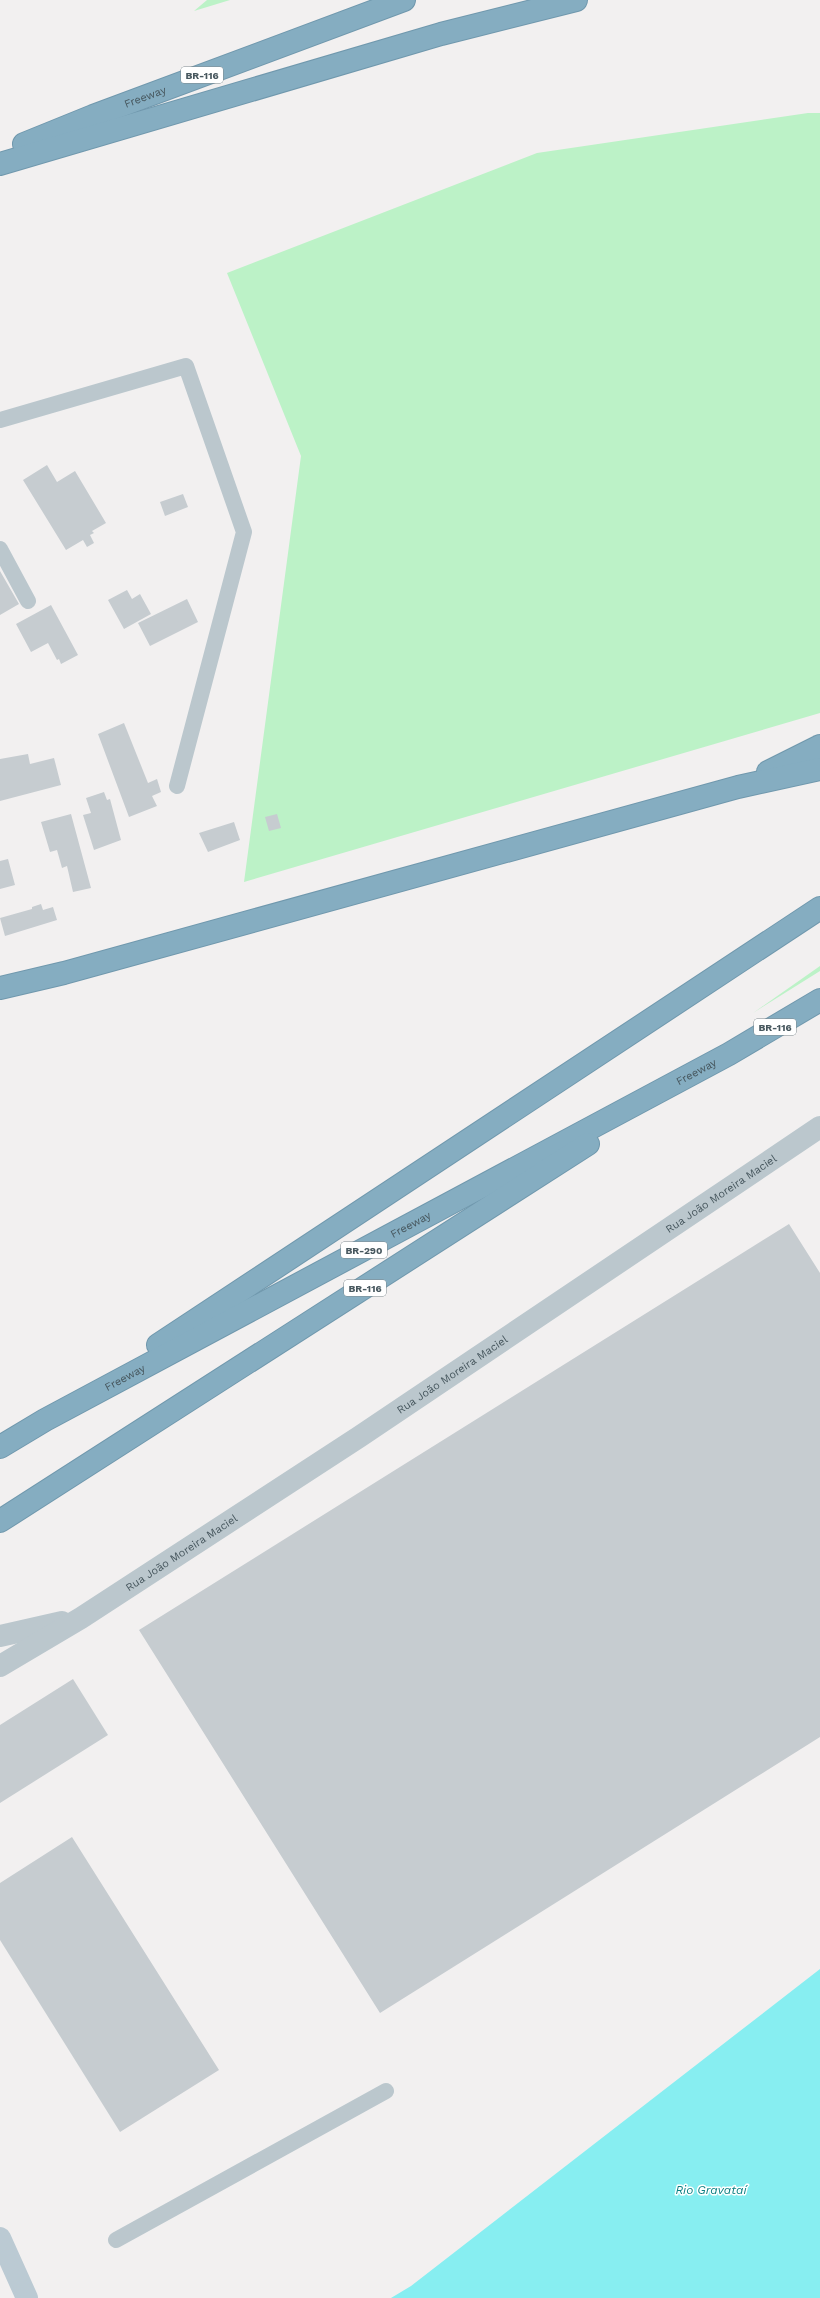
<svg xmlns="http://www.w3.org/2000/svg" width="820" height="2298" viewBox="0 0 820 2298" font-family="'Work Sans',sans-serif">
<style>
.green{fill:#bcf2c7}
.water{fill:#87eef1}
.building{fill:#c6ccd0}
.lines{fill:none;stroke-linecap:round;stroke-linejoin:round}
.motorway-casing{stroke:#7098ad;stroke-width:24}
.service{stroke:#bbc7cd;stroke-width:16}
.tertiary{stroke:#bbc7cd;stroke-width:22}
.secondary{stroke:#bbcad3;stroke-width:22}
.motorway{stroke:#85adc1;stroke-width:22}
.labels{text-anchor:middle;stroke-width:3;stroke-linejoin:round;paint-order:stroke}
.shield{fill:#fff;stroke:#7e898e;stroke-width:1}
.shield-label{font-size:10px;font-weight:bold;fill:#47575e}
.street-label{font-size:11px;fill:#47575e;stroke:#fff}
.water-label{font-size:12px;font-style:italic;fill:#097f82;stroke:#fff}
</style>
<rect width="100%" height="100%" fill="#f2f0f0"/>
<path class="green" d="M207,0H230L194,11Z
M808,113H820V713L244,882L301,456L227,273L537,153Z
M820,966V971L753,1013Z"/>
<path class="water" d="M820,1969V2298H391L411,2286Z"/>
<path class="building" d="M47,465L57,482L75,471L106,523L92,531L94,533L90,535L94,543L87,547L83,540L66,550L23,480Z
M183,494L188,507L165,516L160,502Z
M0,571L19,604L0,615Z
M127,590L132,599L140,594L151,614L124,629L108,600Z
M187,599L198,622L150,646L138,623Z
M51,605L78,655L61,664L59,659L57,660L48,643L31,652L16,624Z
M124,723L148,783L157,779L161,792L152,796L157,806L129,817L98,734Z
M28,754L30,764L54,758L61,785L0,801V759Z
M104,792L107,800L110,799L121,840L94,850L83,815L91,813L86,798Z
M71,814L91,888L73,892L67,866L62,868L57,850L50,852L41,822Z
M277,814L281,828L269,831L265,817Z
M234,822L240,840L208,852L199,833Z
M8,859L15,885L0,889V861Z
M41,904L43,910L53,907L57,920L5,936L0,918L32,909V907Z
M789,1224L820,1273V1737L380,2013L139,1630Z
M73,1679L108,1735L0,1803V1725Z
M72,1837L219,2070L120,2132L0,1940V1883Z"/>
<g class="lines">
<g class="motorway-casing">
<g id="motorway">
<path id="s2" d="M24,144L93,116L404,0"/>
<path d="M0,164L441,34L576,0"/>
<path d="M768,772L820,746"/>
<path d="M0,988L64,973L738,787L820,769"/>
<path d="M158,1345L820,908"/>
<path id="s3" d="M0,1447L45,1420L729,1054L820,1000"/>
<path d="M0,1521L588,1144"/>
</g>
</g>
<path class="service" d="M0,420L186,366L244,532L177,786
M0,549L28,601
M116,2240L386,2091"/>
<g class="tertiary">
<path d="M0,1636L62,1622"/>
<path id="s1" d="M0,1666L81,1618L359,1437L820,1127"/>
</g>
<path class="secondary" d="M0,2238L27,2298"/>
<use href="#motorway" class="motorway"/>
</g>
<g class="labels">
<g class="shield">
<rect x="181" y="67" width="42" height="16" rx="3"/>
<rect x="754" y="1019" width="42" height="16" rx="3"/>
<rect x="341" y="1242" width="46" height="16" rx="3"/>
<rect x="344" y="1280" width="42" height="16" rx="3"/>
</g>
<g class="shield-label">
<text x="202" y="79">BR-116</text>
<text x="775" y="1031">BR-116</text>
<text x="364" y="1254">BR-290</text>
<text x="365" y="1292">BR-116</text>
</g>
<g class="street-label">
<text dy="4" stroke="none"><textPath href="#s2" startOffset="130">Freeway</textPath></text>
<text dy="4" stroke="none"><textPath href="#s3" startOffset="791">Freeway</textPath></text>
<text dy="4" stroke="none"><textPath href="#s1" startOffset="862">Rua João Moreira Maciel</textPath></text>
<text dy="4" stroke="none"><textPath href="#s3" startOffset="467">Freeway</textPath></text>
<text dy="4" stroke="none"><textPath href="#s1" startOffset="538">Rua João Moreira Maciel</textPath></text>
<text dy="4" stroke="none"><textPath href="#s3" startOffset="143">Freeway</textPath></text>
<text dy="4" stroke="none"><textPath href="#s1" startOffset="214">Rua João Moreira Maciel</textPath></text>
</g>
<g class="water-label">
<text x="711" y="2194">Rio Gravataí</text>
</g>
</g>
</svg>
